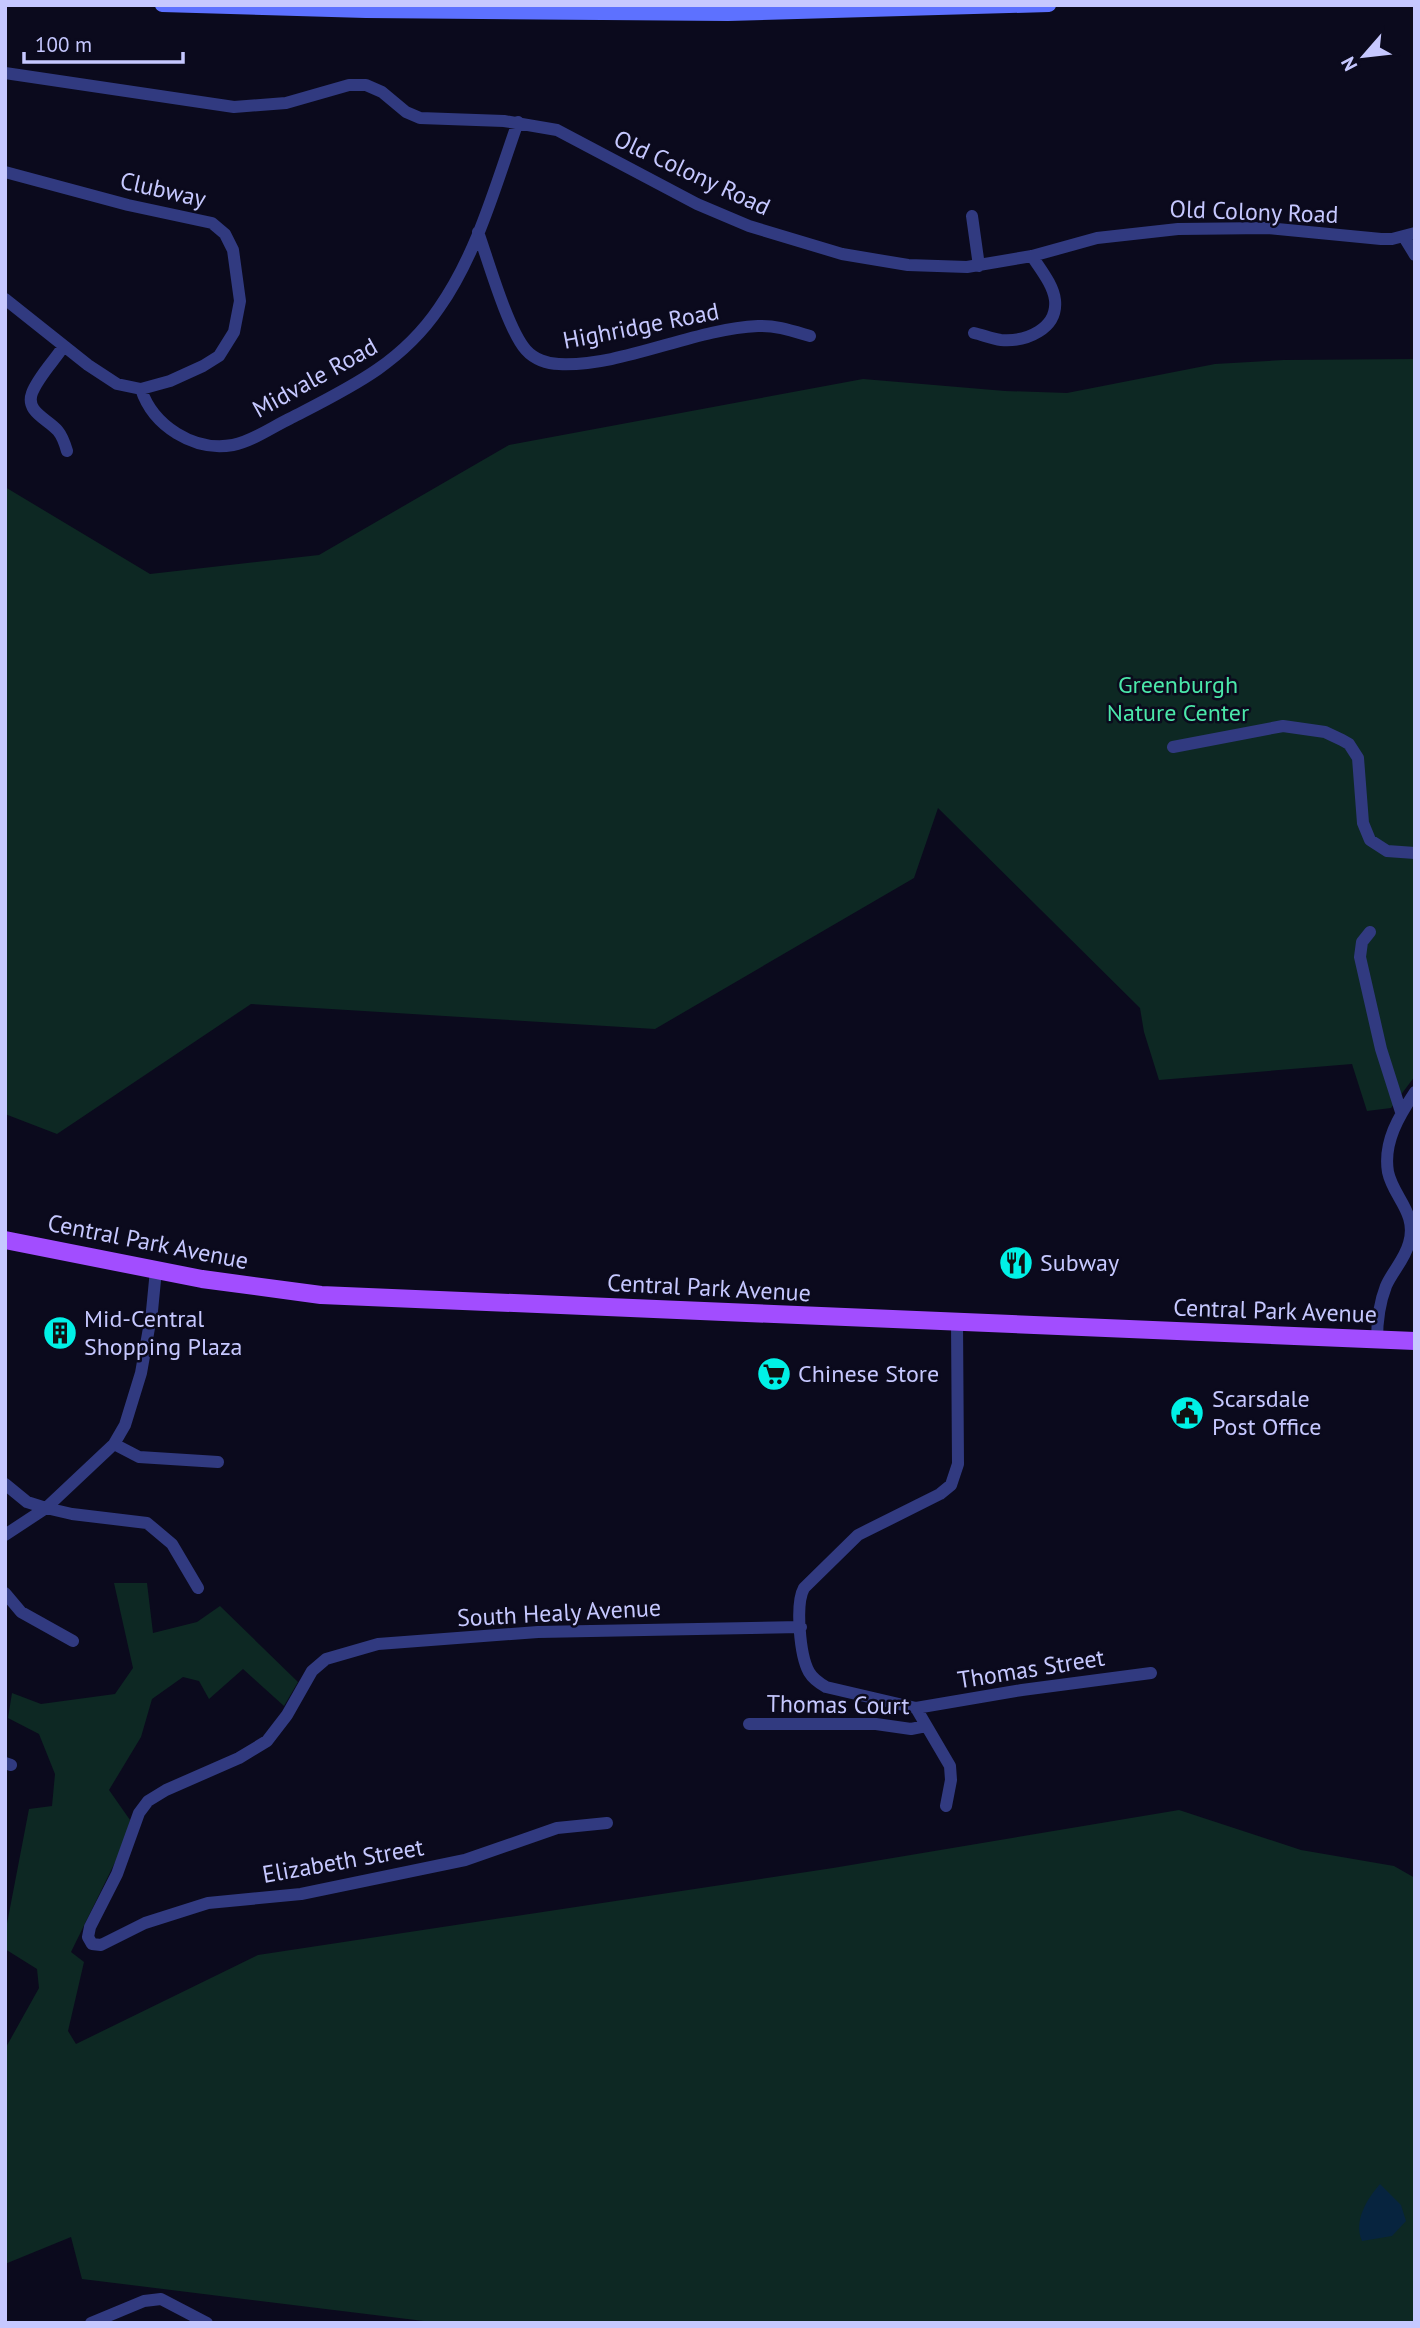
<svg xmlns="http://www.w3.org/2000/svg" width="1420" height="2328" viewBox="0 0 1420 2328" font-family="'PT Sans',sans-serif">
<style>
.green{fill:#0d2823}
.water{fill:#07243f}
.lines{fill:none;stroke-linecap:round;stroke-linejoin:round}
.street{stroke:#313a80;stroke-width:12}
.secondary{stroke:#5d71ff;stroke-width:14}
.primary{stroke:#a24dff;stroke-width:18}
.labels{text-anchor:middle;stroke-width:5;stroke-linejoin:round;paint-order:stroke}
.street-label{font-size:24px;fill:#c6c8ff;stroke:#0b0a1d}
.park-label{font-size:24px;fill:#4be7a9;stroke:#0b0a1d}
.poi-label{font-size:24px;fill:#c6c8ff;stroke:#0b0a1d;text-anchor:start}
</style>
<rect width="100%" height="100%" fill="#0b0a1d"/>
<path class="green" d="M1415,359V1076L1391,1108L1367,1111L1352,1064L1159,1080L1144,1032L1140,1008L938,808L914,878L655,1029L251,1004L57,1134L5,1114V487L150,574L319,555L509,445L863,379L1005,391L1067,393L1215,364L1284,360Z
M114,1583H147L153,1633L197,1622L220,1606L298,1682L284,1706L243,1669L209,1699L199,1681L183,1677L152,1699L141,1737L109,1790L130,1820L123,1846L71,1952L84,1962L68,2031L76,2044L258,1955L833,1868L1179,1810L1301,1850L1394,1866L1415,1878V2323H440L82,2279L71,2237L5,2264V2049L39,1988L37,1969L5,1949V1934L29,1809L52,1806L55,1774L39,1734L8,1718L12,1693L41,1704L115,1694L133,1668Z"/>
<path class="water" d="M1380,2184L1401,2205L1406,2221L1392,2236L1362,2241C1353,2221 1367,2199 1380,2184Z"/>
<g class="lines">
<path class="street" d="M5,73L234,107L286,103L349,85H366L382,92L406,112L420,118L504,121L557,130L697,204L749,226L842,254L908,265L967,267L1032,256L1097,238L1178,229L1268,228L1381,239H1392L1415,233
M5,172L128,205L212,223L225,234L233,250L240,301L234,332L219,356L203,366L170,381L141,389L117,384L88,365L5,299
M972,216L979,266
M478,232C488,260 508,330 526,350C534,359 547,364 559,364C622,367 693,329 758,326C776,325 793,331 810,336
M1404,237L1415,255
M974,333C983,335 992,339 1001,340C1026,342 1058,329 1055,300C1053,284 1040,269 1032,256
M63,347C54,361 38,377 32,393C25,412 48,419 58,431C63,437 65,444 67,451
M141,389C153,426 194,452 233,445C253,441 272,427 291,418C349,388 401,364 439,308C477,254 496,184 518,122
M1173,747L1283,726L1325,732L1342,740L1349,744L1358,758L1363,823L1370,840L1387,851L1415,853
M1370,932L1362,942L1360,957L1381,1049L1401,1112
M957,1323L958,1464L951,1485L940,1494L858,1535L804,1588C795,1604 800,1656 809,1672C813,1679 819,1683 826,1687L916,1708L1022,1690L1151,1673
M1377,1340C1377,1321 1379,1304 1386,1286C1392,1272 1405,1259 1409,1243C1418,1213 1393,1197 1388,1172C1383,1142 1399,1116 1415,1092
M114,1444L139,1457L218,1462
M5,1484L27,1502L46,1508L72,1514L147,1523L172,1544L198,1588
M5,1535L46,1508L114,1444L125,1425L141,1373L152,1311L156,1270
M5,1593L21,1612L73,1641
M916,1708L950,1766L951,1780L946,1806
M749,1724H876L911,1729L926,1726
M5,1763L11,1765
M607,1823L557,1828L465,1860L301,1894L208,1903L145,1923L101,1945L92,1944L88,1937L90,1927L117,1874L139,1813L148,1801L166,1790L239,1758L267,1741L287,1715L312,1671L326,1659L378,1644L538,1632L801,1627
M91,2323L144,2301L161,2299L207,2323"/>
<path class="secondary" d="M162,5L366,11L728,14L1049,5"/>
<path class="primary" d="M5,1240L202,1279L321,1295L1415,1341"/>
</g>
<defs>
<g id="restaurant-disc" transform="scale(1.75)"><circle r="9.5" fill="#00f1e6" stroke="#0b0a1d"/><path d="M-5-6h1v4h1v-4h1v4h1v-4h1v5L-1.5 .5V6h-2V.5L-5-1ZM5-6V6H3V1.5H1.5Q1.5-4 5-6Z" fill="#111"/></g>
<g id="building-disc" transform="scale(1.75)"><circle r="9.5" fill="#00f1e6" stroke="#0b0a1d"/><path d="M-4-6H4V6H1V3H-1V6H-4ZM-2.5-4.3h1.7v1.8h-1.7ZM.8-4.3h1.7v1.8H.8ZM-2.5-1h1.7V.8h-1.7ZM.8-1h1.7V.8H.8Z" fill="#111"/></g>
<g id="supermarket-disc" transform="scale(1.75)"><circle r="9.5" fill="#00f1e6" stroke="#0b0a1d"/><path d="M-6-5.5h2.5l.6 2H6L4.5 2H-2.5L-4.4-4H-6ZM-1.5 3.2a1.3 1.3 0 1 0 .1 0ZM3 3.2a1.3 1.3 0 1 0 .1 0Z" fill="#111"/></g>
<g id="civic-disc" transform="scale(1.75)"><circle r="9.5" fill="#00f1e6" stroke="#0b0a1d"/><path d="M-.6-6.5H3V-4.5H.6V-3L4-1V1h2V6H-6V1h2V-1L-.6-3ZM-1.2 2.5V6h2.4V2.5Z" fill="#111"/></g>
</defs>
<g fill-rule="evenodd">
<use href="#restaurant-disc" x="1016" y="1263"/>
<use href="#building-disc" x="60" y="1333"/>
<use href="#supermarket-disc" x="774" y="1374"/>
<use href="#civic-disc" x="1187" y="1413"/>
</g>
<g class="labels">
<g class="street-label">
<text transform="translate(692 173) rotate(25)" y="8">Old Colony Road</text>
<text transform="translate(163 190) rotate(13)" y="8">Clubway</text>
<text transform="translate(1254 212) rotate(2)" y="8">Old Colony Road</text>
<text transform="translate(641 326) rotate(-11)" y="8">Highridge Road</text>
<text transform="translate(315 378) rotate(-29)" y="8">Midvale Road</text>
<text transform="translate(148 1242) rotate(11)" y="8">Central Park Avenue</text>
<text transform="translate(709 1288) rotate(3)" y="8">Central Park Avenue</text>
<text transform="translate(1275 1311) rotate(2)" y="8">Central Park Avenue</text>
<text transform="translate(559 1613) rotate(-3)" y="8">South Healy Avenue</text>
<text transform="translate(1031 1669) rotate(-9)" y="8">Thomas Street</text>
<text transform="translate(838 1705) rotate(1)" y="8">Thomas Court</text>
<text transform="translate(343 1861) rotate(-10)" y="8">Elizabeth Street</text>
</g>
<g class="park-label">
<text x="1178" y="693">Greenburgh<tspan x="1178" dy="28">Nature Center</tspan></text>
</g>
<g class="poi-label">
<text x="1040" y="1271">Subway</text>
<text x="84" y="1327">Mid-Central<tspan x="84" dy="28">Shopping Plaza</tspan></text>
<text x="798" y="1382">Chinese Store</text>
<text x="1212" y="1407">Scarsdale<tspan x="1212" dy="28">Post Office</tspan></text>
</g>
</g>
<rect width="1420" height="2328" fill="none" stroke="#c6c8ff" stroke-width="14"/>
<g transform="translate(1364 56) rotate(242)" stroke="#0b0a1d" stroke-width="5" paint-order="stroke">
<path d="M0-5L12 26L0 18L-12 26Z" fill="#c6c8ff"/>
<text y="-10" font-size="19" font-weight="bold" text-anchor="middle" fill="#c6c8ff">N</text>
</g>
<path d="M24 52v10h159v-10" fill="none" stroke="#c6c8ff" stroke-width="3.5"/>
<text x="35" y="52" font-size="21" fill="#c6c8ff" stroke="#0b0a1d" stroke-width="5" paint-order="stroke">100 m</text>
</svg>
